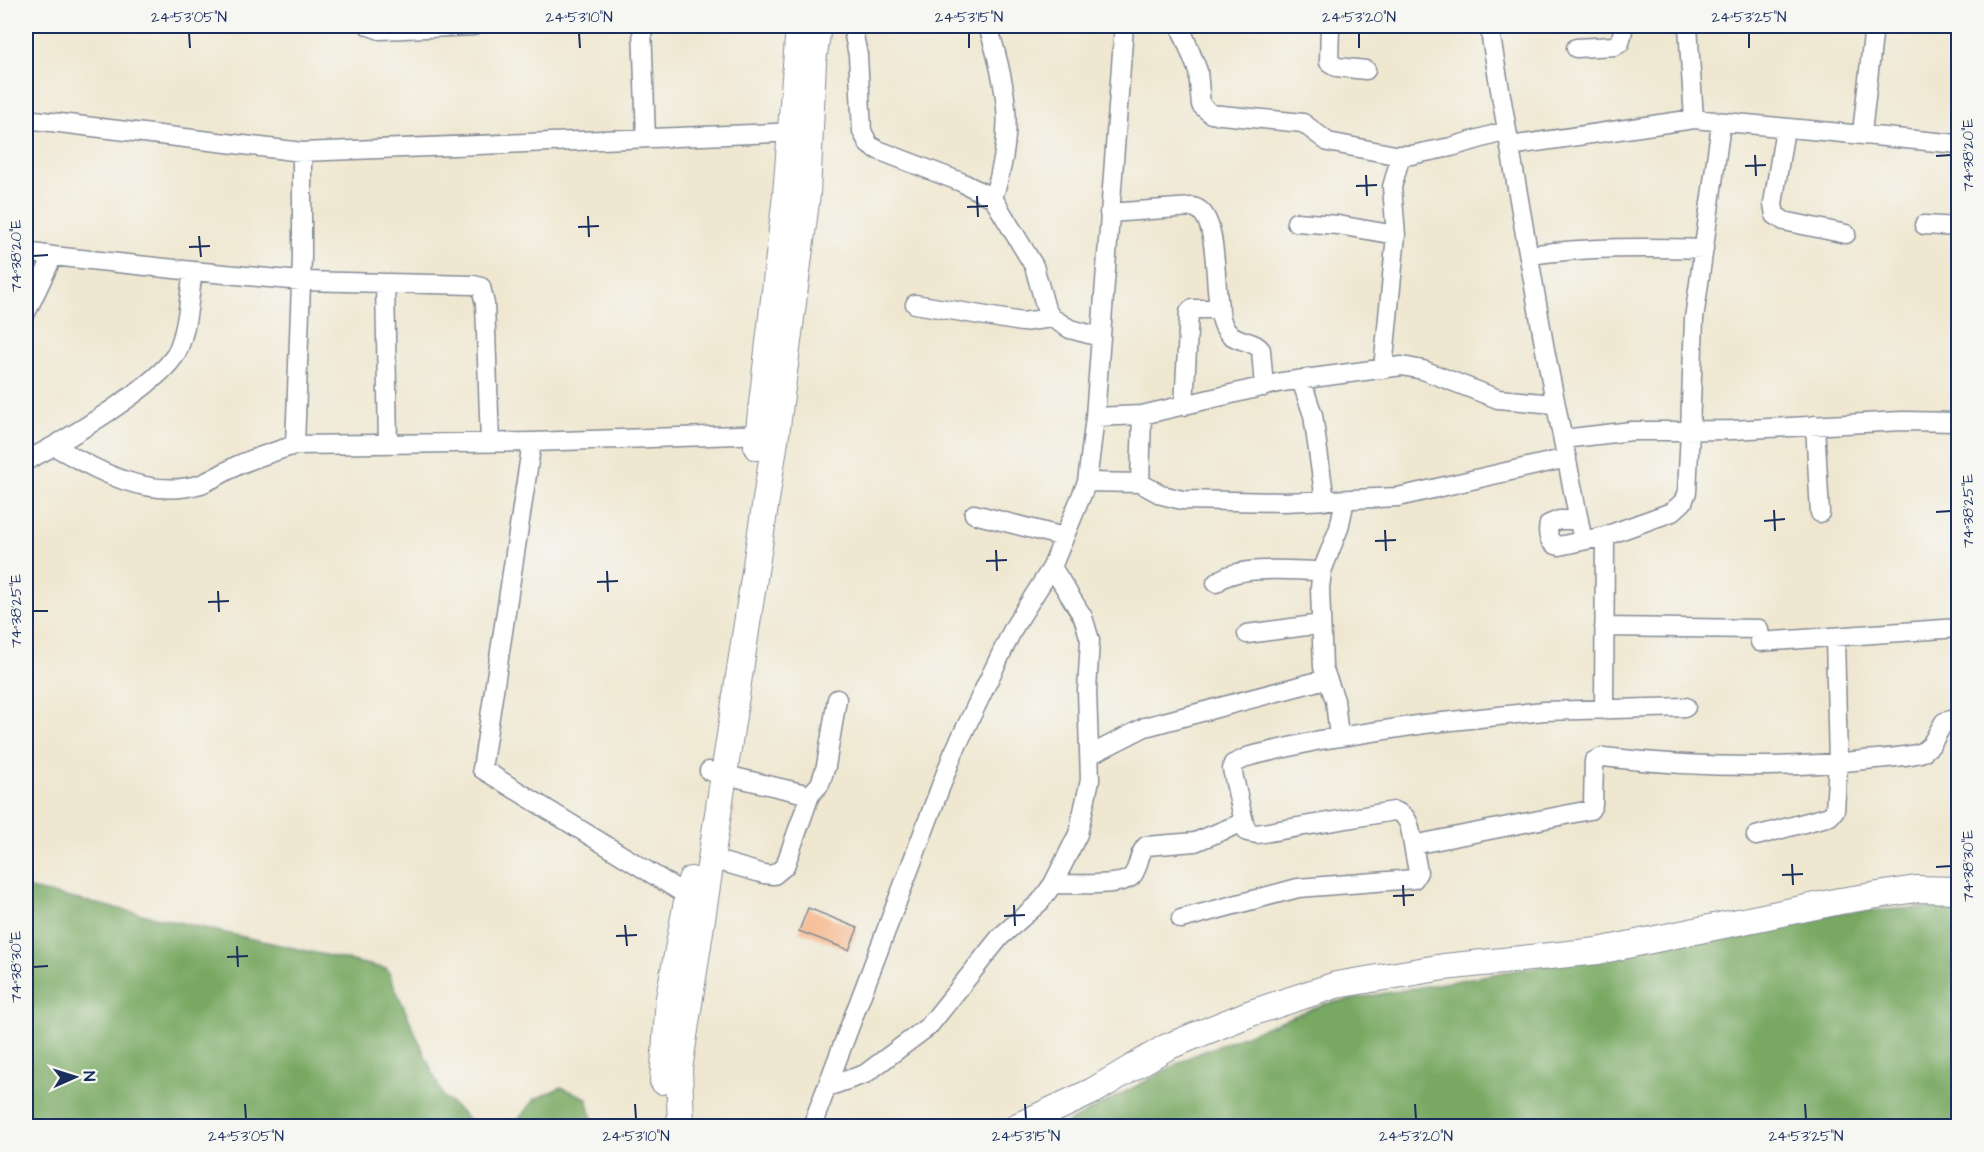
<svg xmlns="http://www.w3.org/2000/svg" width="1984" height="1152" viewBox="0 0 1984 1152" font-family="'Architects Daughter',sans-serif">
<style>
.forest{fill:#78a862;stroke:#4a6c60;stroke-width:1.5}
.building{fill:#f6b384}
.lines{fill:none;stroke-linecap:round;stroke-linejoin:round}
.street-casing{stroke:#858b97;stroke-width:21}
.secondary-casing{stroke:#858b97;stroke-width:28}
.street{stroke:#fff;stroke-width:18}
.secondary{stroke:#fff;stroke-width:26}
.ticks{fill:none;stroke:#1b2f5e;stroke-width:2}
.neatline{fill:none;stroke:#1b2f5e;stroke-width:2}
.ticks-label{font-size:15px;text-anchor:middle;fill:#1b2f5e}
</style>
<rect width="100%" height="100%" fill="#f6f6f2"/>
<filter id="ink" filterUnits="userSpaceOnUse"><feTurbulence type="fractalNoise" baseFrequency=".0167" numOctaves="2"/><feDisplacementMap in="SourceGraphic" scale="12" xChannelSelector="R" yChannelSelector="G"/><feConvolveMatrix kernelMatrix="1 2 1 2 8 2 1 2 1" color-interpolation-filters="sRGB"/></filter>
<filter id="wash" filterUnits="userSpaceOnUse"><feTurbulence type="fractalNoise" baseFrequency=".008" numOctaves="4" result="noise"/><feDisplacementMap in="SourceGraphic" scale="24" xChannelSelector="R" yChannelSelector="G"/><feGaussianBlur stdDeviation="1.35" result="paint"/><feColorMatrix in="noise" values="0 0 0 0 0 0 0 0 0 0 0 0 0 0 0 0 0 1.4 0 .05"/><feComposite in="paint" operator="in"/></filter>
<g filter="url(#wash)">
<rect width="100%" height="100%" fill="#efe7d0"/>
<path class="forest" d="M26,888L387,969L443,1096L476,1126H26Z
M1958,906V1126H1062L1190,1057L1324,1004L1843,912Z
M561,1087L587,1098L594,1126H513L535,1099Z"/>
<g id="blocks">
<path class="building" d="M808,908L858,928L849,950L799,931Z"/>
</g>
</g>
<g filter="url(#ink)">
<use href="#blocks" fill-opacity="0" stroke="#858b97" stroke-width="1.5"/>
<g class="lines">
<g class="street-casing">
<path id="street" d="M369,26L380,30L474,26
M642,26L646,138
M852,26L858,55L862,131L869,145L878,150L961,182L993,198L1034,266L1046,309L1052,318L1070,329L1100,337
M988,26C1008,90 1015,132 993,198
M1180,26L1198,71L1201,105L1211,114L1303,123L1328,142L1395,155H1411L1451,147L1506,131
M1330,26L1329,62L1337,67L1366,70
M1489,26L1545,350L1581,531
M1688,26L1694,119
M1576,48L1615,46L1620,43L1624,26
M26,119L302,152L801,132
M1785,128L1773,204L1775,215L1784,221L1846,234
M1862,133L1874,26
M1510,146L1694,119L1958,144
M302,152V257L295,445L532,442L768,434
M1109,213L1192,207C1225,212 1209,305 1226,330C1235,343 1253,339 1261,350L1264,387
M1296,222L1338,225L1396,235
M1924,225L1958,227
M26,252L53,256
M1529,255C1588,247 1644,247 1704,249
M385,283L388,444
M915,304L1022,322L1052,318
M26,313L53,256L193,271
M1383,369L1396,235L1392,187L1401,155
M1301,380L1313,415L1325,501
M1184,406L1189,312L1192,309H1220
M1095,417L1142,415L1282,382L1402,366L1423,370L1498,399L1555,404
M1815,425L1820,513
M1563,439L1632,431L1732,430L1902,421L1958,422
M532,442L482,769L688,896
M54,446C97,471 149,500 201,484C214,479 226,471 238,465C257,457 276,451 295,445
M26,461C61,443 161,384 177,352C188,328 189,296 193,271L301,281L474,285L481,287L485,304L490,442
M1087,482L1140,483L1162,495L1182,500L1284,502L1398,497L1567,458
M1140,483L1142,415
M974,514L1064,537
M1579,520H1559L1549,524C1547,533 1548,544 1559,546L1605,536L1672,512L1683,502L1687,492L1690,431L1694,319L1721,124
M1216,583C1235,564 1295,571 1322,571
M1604,627L1759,629L1760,642L1958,628
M1247,634L1321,624
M1604,710L1605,536
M1339,737L1335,700L1323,667L1320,588L1322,571L1339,528L1345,500
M1090,755L1145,727L1326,679
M709,771L810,795
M1244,822L1247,832L1257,834L1394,811C1411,815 1410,830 1413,845L1590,810L1593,805L1594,761L1603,757C1690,767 1777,770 1864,760C1883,758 1905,758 1923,752L1931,745L1944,722L1958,718
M1756,836L1830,816L1835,810L1838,763L1835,638
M712,859L764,874L774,875L785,866L810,795L820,784L826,766L837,699
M1053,884C1069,884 1123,887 1132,876C1140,867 1137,855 1146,846L1195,842L1244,822L1232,769L1233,764L1250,756L1320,740L1424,724L1544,711L1686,707
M1181,919L1298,888L1414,879L1418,872L1413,845
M827,1087L865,1074L929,1026L1000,937L1040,902L1053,884L1078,834L1090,780L1087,691L1090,640L1083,617L1052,567
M812,1126L953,754L1014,627L1052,567L1087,482L1095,417L1124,26"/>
</g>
<g class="secondary-casing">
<path id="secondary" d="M757,447L786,195L799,26
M663,1081L669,998L691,880
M681,1126L679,1069L776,434L807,194L813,62L818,26
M1018,1126L1093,1091L1167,1047L1251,1013L1336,985L1444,967L1598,951L1840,901L1916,889L1958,890"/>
</g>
<use href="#street" class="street"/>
<use href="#secondary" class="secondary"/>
</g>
</g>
<path class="ticks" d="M189,33L190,48M579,33L580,48M969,33V48M1359,33V48M1749,33V48M1755,155L1756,176M1936,156L1951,155M1745,166L1766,165M1366,175L1367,196M1356,186L1377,185M977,196L978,217M967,207L988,206M588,216L589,237M578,227L599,226M199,236L201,257M189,247L210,246M33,256L48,255M1774,510L1775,531M1936,512L1951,511M1764,521L1785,519M1385,530L1386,551M1375,541L1396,540M996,550L997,571M986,561L1007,560M607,571L608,592M597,582L618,581M218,591L219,612M208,602L229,601M33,611H48M1792,864L1793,885M1936,867L1951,866M1782,875L1803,874M1403,885L1404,906M1393,896L1414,895M1014,905L1015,926M1004,916L1025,915M625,925L627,946M616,936L637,935M237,946L238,967M227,957L248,956M33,967L48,966M245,1104L246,1119M635,1104L636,1119M1025,1104L1026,1119M1415,1104L1416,1119M1805,1104L1806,1119"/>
<rect width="1984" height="1152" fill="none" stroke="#f6f6f2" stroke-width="66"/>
<g transform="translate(75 1077) rotate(87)" stroke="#f6f6f2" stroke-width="4.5" paint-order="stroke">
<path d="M0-4.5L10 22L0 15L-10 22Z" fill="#1b2f5e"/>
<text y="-9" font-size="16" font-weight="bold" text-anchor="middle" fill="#1b2f5e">N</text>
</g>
<rect x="33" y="33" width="1918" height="1086" class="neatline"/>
<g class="ticks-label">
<text x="189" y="22">24°53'05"N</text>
<text x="579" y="22">24°53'10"N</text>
<text x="969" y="22">24°53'15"N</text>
<text x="1359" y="22">24°53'20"N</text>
<text x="1749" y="22">24°53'25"N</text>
<text transform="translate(1968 155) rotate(-90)" y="5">74°38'20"E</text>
<text transform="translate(16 256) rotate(-90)" y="5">74°38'20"E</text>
<text transform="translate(1968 511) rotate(-90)" y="5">74°38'25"E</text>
<text transform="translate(16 611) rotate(-90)" y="5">74°38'25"E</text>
<text transform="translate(1968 866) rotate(-90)" y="5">74°38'30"E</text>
<text transform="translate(16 967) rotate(-90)" y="5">74°38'30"E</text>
<text x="246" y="1141">24°53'05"N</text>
<text x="636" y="1141">24°53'10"N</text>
<text x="1026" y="1141">24°53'15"N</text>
<text x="1416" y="1141">24°53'20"N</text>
<text x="1806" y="1141">24°53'25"N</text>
</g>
</svg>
